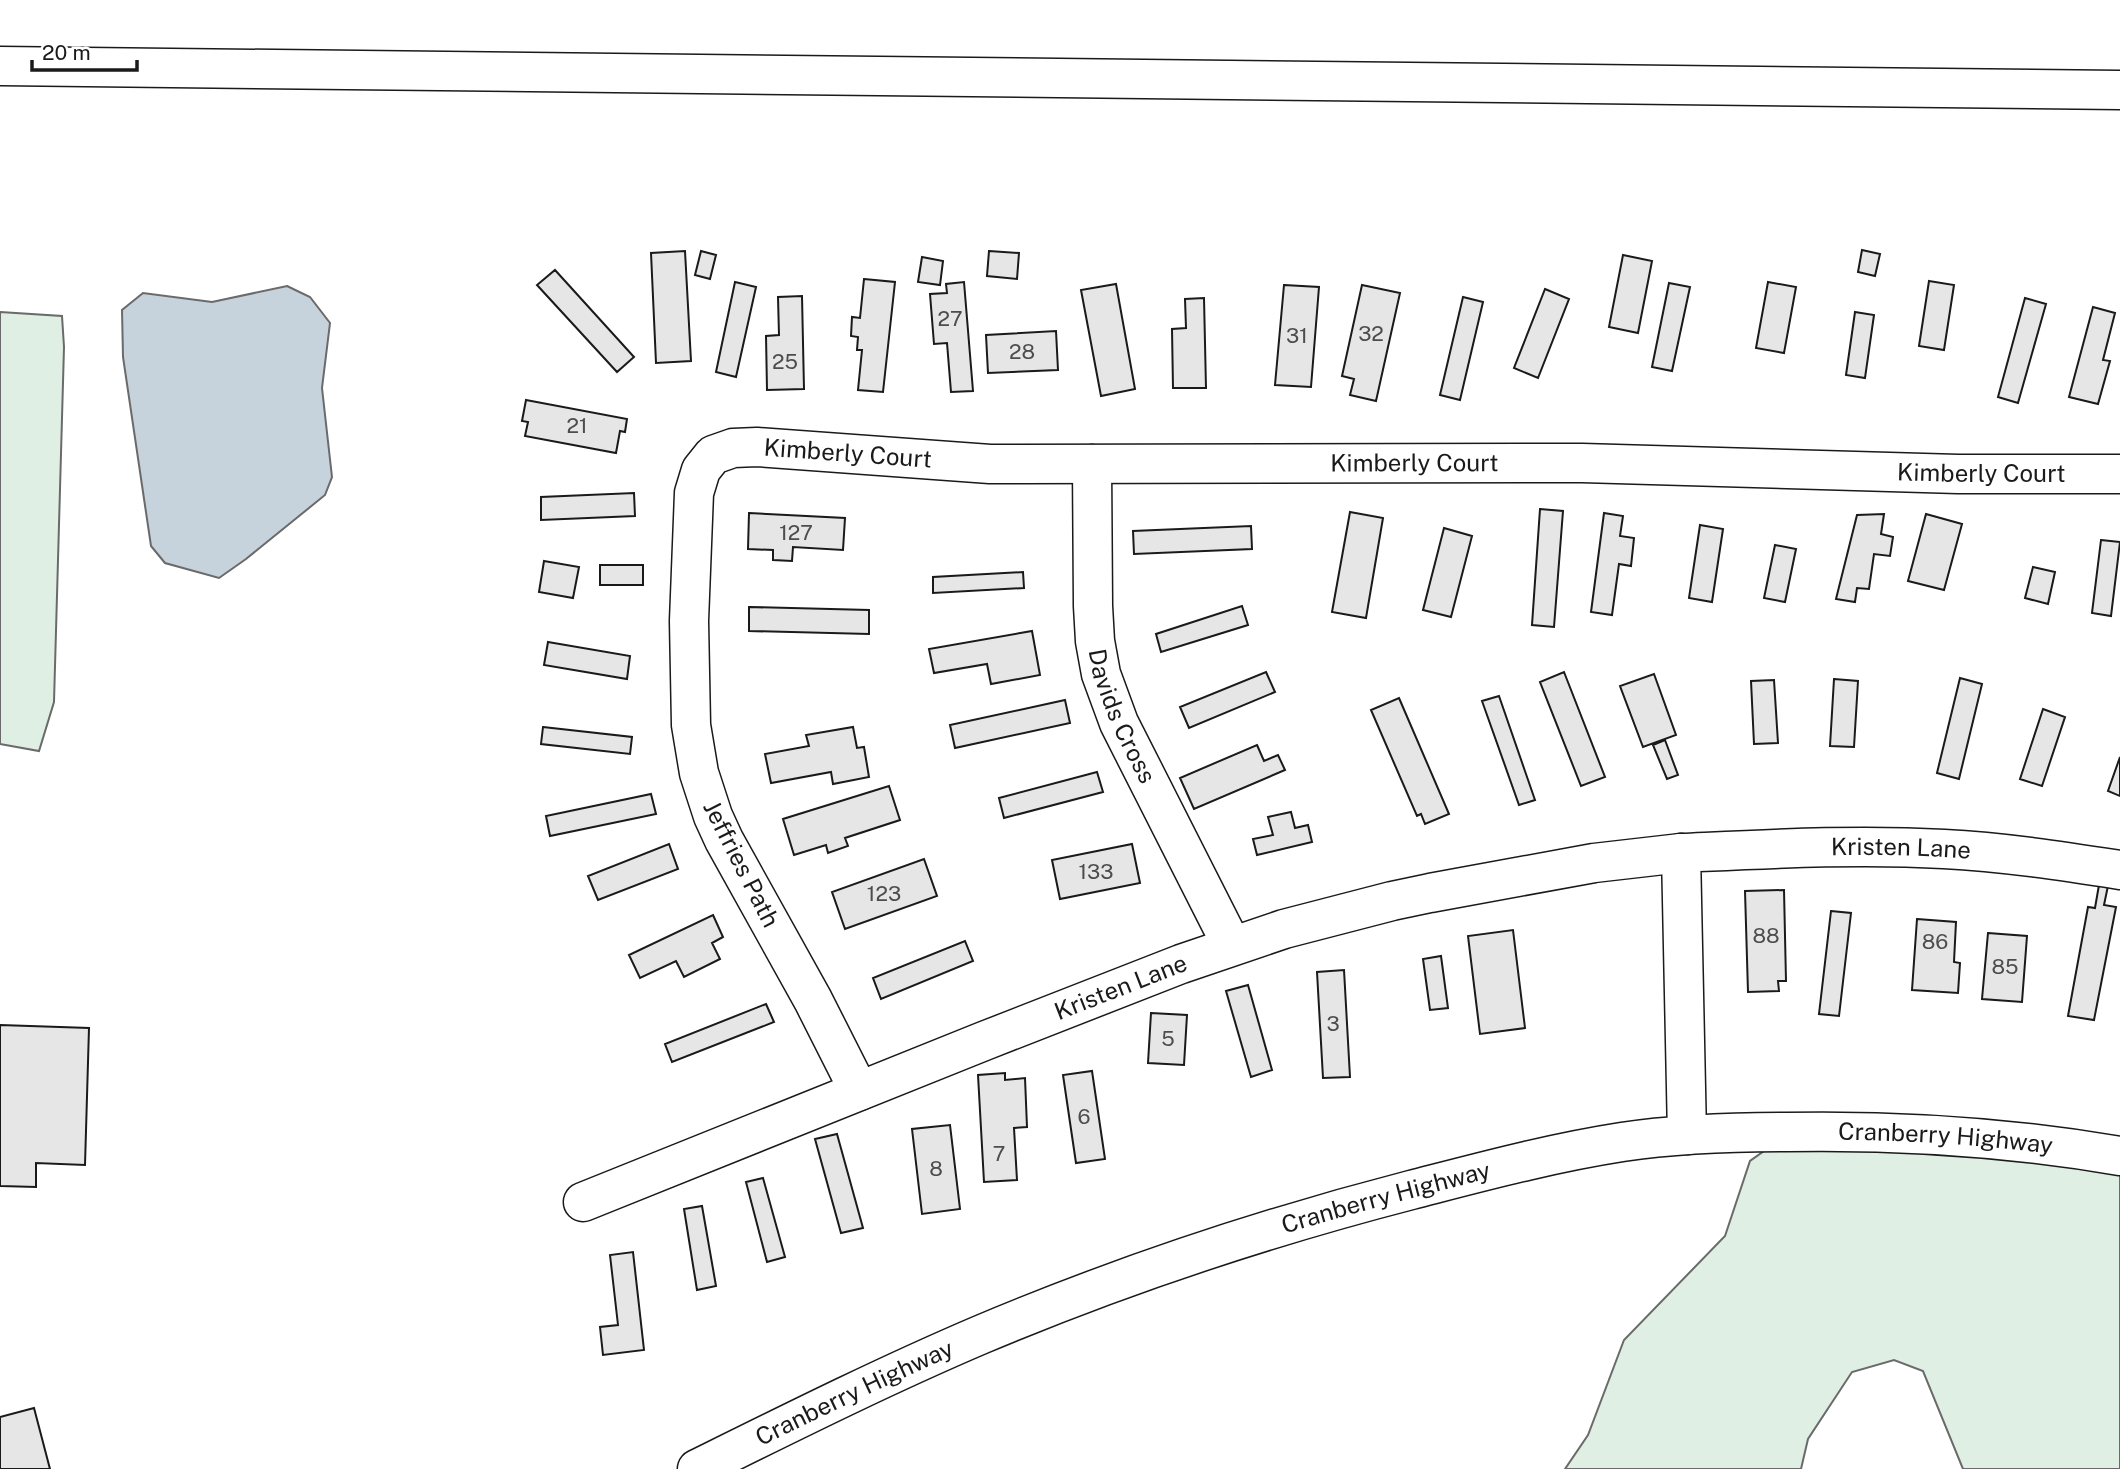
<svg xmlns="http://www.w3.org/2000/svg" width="2120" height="1469" viewBox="0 0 2120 1469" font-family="'Public Sans',sans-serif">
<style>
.green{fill:#e0efe3;stroke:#6a6a6a;stroke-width:2}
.water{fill:#c6d2dc;stroke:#6a6a6a;stroke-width:2}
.building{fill:#e6e6e6;stroke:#1a1a1a;stroke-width:2}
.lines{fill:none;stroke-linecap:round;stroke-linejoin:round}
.minor-casing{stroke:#1a1a1a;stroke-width:41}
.major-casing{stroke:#1a1a1a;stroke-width:41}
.highway-casing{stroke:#1a1a1a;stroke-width:41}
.minor{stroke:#fff;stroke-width:38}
.major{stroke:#fff;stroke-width:38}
.highway{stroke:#fff;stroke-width:38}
.labels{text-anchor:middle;stroke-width:5;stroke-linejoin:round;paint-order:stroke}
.number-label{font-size:21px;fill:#4d4d4d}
.street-label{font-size:24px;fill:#1a1a1a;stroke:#fff}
</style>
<rect width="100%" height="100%" fill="#fff"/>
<path class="green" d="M0,312L62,316L64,347L54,702L39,751L0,744Z
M1788,1134L2014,1149L2120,1170V1469H1963L1923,1371L1894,1360L1852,1372L1808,1439L1801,1469H1565L1588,1435L1624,1340L1725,1236L1750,1161Z"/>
<path class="water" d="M287,286L310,297L330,323L322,388L332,477L325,495L246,559L219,578L165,563L151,546L123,357L122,310L143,293L212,302Z"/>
<path class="building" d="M1862,250L1880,254L1875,276L1858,272Z
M685,251L691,361L656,363L651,253Z
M701,251L716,255L710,279L695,275Z
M989,251L1019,253L1017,279L987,276Z
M1623,255L1652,261L1638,333L1609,327Z
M922,257L943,261L940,285L918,282Z
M555,270L634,357L617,372L537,285Z
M864,279L895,282L883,392L858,390L862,350H857L858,337L851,336L852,317L860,318Z
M1929,281L1954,285L1944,350L1919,346Z
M735,282L756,287L736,377L716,372Z
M964,282L973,391L951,392L947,343L934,344L930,294L947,293L946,284Z
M1768,282L1796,287L1784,353L1756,348Z
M1669,283L1690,287L1672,371L1652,367Z
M1116,284L1135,389L1101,396L1081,290Z
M1284,285L1319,287L1311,387L1275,385Z
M1362,285L1400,293L1376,401L1350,395L1354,379L1342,376Z
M1545,289L1569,299L1538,378L1514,368Z
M802,296L804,389L767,390L766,336L779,335L778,297Z
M1463,297L1483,302L1460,400L1440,395Z
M1204,298L1206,388H1173L1172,329L1186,328L1185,299Z
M2025,298L2046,304L2018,403L1998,397Z
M2093,307L2115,313L2103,360L2110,361L2098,404L2069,397Z
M1855,312L1874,315L1865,378L1846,375Z
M1056,331L1058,370L988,373L986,335Z
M526,400L627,419L625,432L620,431L616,453L525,436L528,422L522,421Z
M634,493L635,516L541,520V497Z
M1540,509L1563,511L1554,627L1532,625Z
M1350,512L1383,518L1366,618L1332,612Z
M749,513L845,518L843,550L793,547L792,561L773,560V550L748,549Z
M1604,513L1623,516L1620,536L1634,538L1631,566L1619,564L1612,615L1591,612Z
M1884,514L1881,534L1893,537L1890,556L1874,554L1869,589L1857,588L1855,602L1836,599L1857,515Z
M1926,514L1962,524L1944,590L1908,581Z
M1700,525L1723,529L1712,602L1689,598Z
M1251,526L1252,549L1134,554L1133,531Z
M1444,528L1472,536L1451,617L1423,610Z
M2101,540L2120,542L2111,616L2092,613Z
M1775,545L1796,549L1785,602L1764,598Z
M544,561L579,567L573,598L539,592Z
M600,565H643V585H600Z
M2033,567L2055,572L2048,604L2025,598Z
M1023,572L1024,588L933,593V577Z
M1242,606L1248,625L1161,652L1156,634Z
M749,607L869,610V634L749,631Z
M1032,631L1040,675L991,684L987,664L934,673L929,649Z
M548,642L630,656L627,679L544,665Z
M1266,672L1275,692L1189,728L1180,707Z
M1564,672L1605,777L1581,786L1540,682Z
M1654,674L1676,735L1643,747L1620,686Z
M1960,678L1982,684L1959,779L1937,773Z
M1834,679L1858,681L1854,747L1830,746Z
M1774,680L1778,743L1754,744L1751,681Z
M1499,696L1535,800L1519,805L1482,701Z
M1399,698L1449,814L1425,824L1421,814L1417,816L1371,710Z
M1065,700L1070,723L955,748L950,725Z
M2043,709L2065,717L2042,786L2020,779Z
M543,727L632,737L630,754L541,744Z
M853,727L857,748L864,747L869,777L833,784L831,772L771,783L765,754L809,746L806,735Z
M1665,740L1678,775L1667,779L1653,745Z
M1257,745L1264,761L1278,755L1285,770L1194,809L1180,778Z
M2120,757V796L2108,791Z
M1097,772L1103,792L1004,818L999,798Z
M889,786L900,820L845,838L848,846L828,853L826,845L794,855L783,819Z
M651,794L656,814L550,836L546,816Z
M1291,812L1295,828L1308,825L1312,842L1257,855L1253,839L1273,835L1268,817Z
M669,844L678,869L598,900L588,876Z
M1132,844L1140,883L1060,899L1052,860Z
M924,859L937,896L845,929L832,892Z
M2100,879L2109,881L2104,905L2116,907L2094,1020L2068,1016L2088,907L2095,908Z
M1784,890L1786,981H1778L1779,991L1748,992L1745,891Z
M1831,911L1851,913L1839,1016L1819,1014Z
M713,915L723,937L712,943L720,959L684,977L676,961L640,978L629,955Z
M1917,919L1956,922L1954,962L1960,963L1958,993L1912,990Z
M1513,930L1525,1028L1480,1034L1468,936Z
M1988,933L2027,936L2022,1002L1982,999Z
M965,941L973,961L881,999L873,978Z
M1441,956L1448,1008L1430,1010L1423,959Z
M1344,970L1350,1077L1323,1078L1317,972Z
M1248,985L1272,1070L1251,1077L1226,991Z
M766,1004L774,1022L672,1062L665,1044Z
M1151,1013L1187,1015L1184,1065L1148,1063Z
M0,1025L89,1028L85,1165L36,1163V1187L0,1186Z
M1092,1071L1105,1159L1076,1163L1063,1075Z
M1005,1073V1080L1025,1078L1027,1127L1014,1128L1017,1180L984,1182L978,1075Z
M950,1125L960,1209L922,1214L912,1129Z
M837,1134L863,1228L841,1233L815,1139Z
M763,1178L785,1257L767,1262L746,1182Z
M702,1206L716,1286L697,1290L684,1209Z
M633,1252L644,1350L603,1355L600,1327L618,1325L610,1255Z
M34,1408L50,1469H0V1417Z"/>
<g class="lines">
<g class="minor-casing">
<g id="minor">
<path id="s1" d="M1092,464L1093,606L1095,641L1101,674L1119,723L1232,946"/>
<path id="s2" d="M859,1091L813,1000L724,840L713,816L699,773L691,725L689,621L694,493L701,470L713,455L733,448L757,447L990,464L1582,463L1958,474H2120"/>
<path id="s3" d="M1687,1135L1681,853C1769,849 1857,844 1944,849C2003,852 2062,861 2120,870"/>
<path id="s4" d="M583,1202L984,1041L1181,964L1284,929L1392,901L1430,893L1594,863L1681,853"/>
</g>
</g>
<g class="major-casing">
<g id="major">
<path id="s5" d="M697,1469C790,1423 884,1376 980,1335C1120,1276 1264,1228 1411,1190C1481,1172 1551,1153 1622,1142C1676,1134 1731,1132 1786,1132C1898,1130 2009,1137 2120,1156"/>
</g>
</g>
<g class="highway-casing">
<path id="highway" d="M0,66L2120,90"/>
</g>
<use href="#minor" class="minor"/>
<use href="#major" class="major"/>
<use href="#highway" class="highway"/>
</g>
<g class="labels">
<g class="number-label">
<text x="950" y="326">27</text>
<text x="1371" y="341">32</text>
<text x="1297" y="343">31</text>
<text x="1022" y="359">28</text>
<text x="785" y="369">25</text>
<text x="577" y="433">21</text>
<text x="796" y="540">127</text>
<text x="1096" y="879">133</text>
<text x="884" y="901">123</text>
<text x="1766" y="943">88</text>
<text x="1935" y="949">86</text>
<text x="2005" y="974">85</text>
<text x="1333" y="1031">3</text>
<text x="1168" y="1046">5</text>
<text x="1084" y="1124">6</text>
<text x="999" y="1161">7</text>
<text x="936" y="1176">8</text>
</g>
<g class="street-label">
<text dy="8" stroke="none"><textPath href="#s2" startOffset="817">Kimberly Court</textPath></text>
<text dy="8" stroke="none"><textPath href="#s2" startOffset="1384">Kimberly Court</textPath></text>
<text dy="8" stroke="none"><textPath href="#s2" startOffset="1951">Kimberly Court</textPath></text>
<text dy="8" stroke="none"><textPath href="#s1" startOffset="257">Davids Cross</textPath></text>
<text dy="8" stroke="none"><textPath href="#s3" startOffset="502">Kristen Lane</textPath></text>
<text transform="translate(741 864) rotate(63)" y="8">Jeffries Path</text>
<text dy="8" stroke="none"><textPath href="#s4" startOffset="579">Kristen Lane</textPath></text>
<text dy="8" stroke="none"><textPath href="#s5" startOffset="1309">Cranberry Highway</textPath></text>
<text dy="8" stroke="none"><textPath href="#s5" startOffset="742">Cranberry Highway</textPath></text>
<text dy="8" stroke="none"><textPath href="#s5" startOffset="175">Cranberry Highway</textPath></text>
</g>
</g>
<path d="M32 60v10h105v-10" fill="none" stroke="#1a1a1a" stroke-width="3.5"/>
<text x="42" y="60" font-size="21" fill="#1a1a1a" stroke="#ffffff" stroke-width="5" paint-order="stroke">20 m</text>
</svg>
